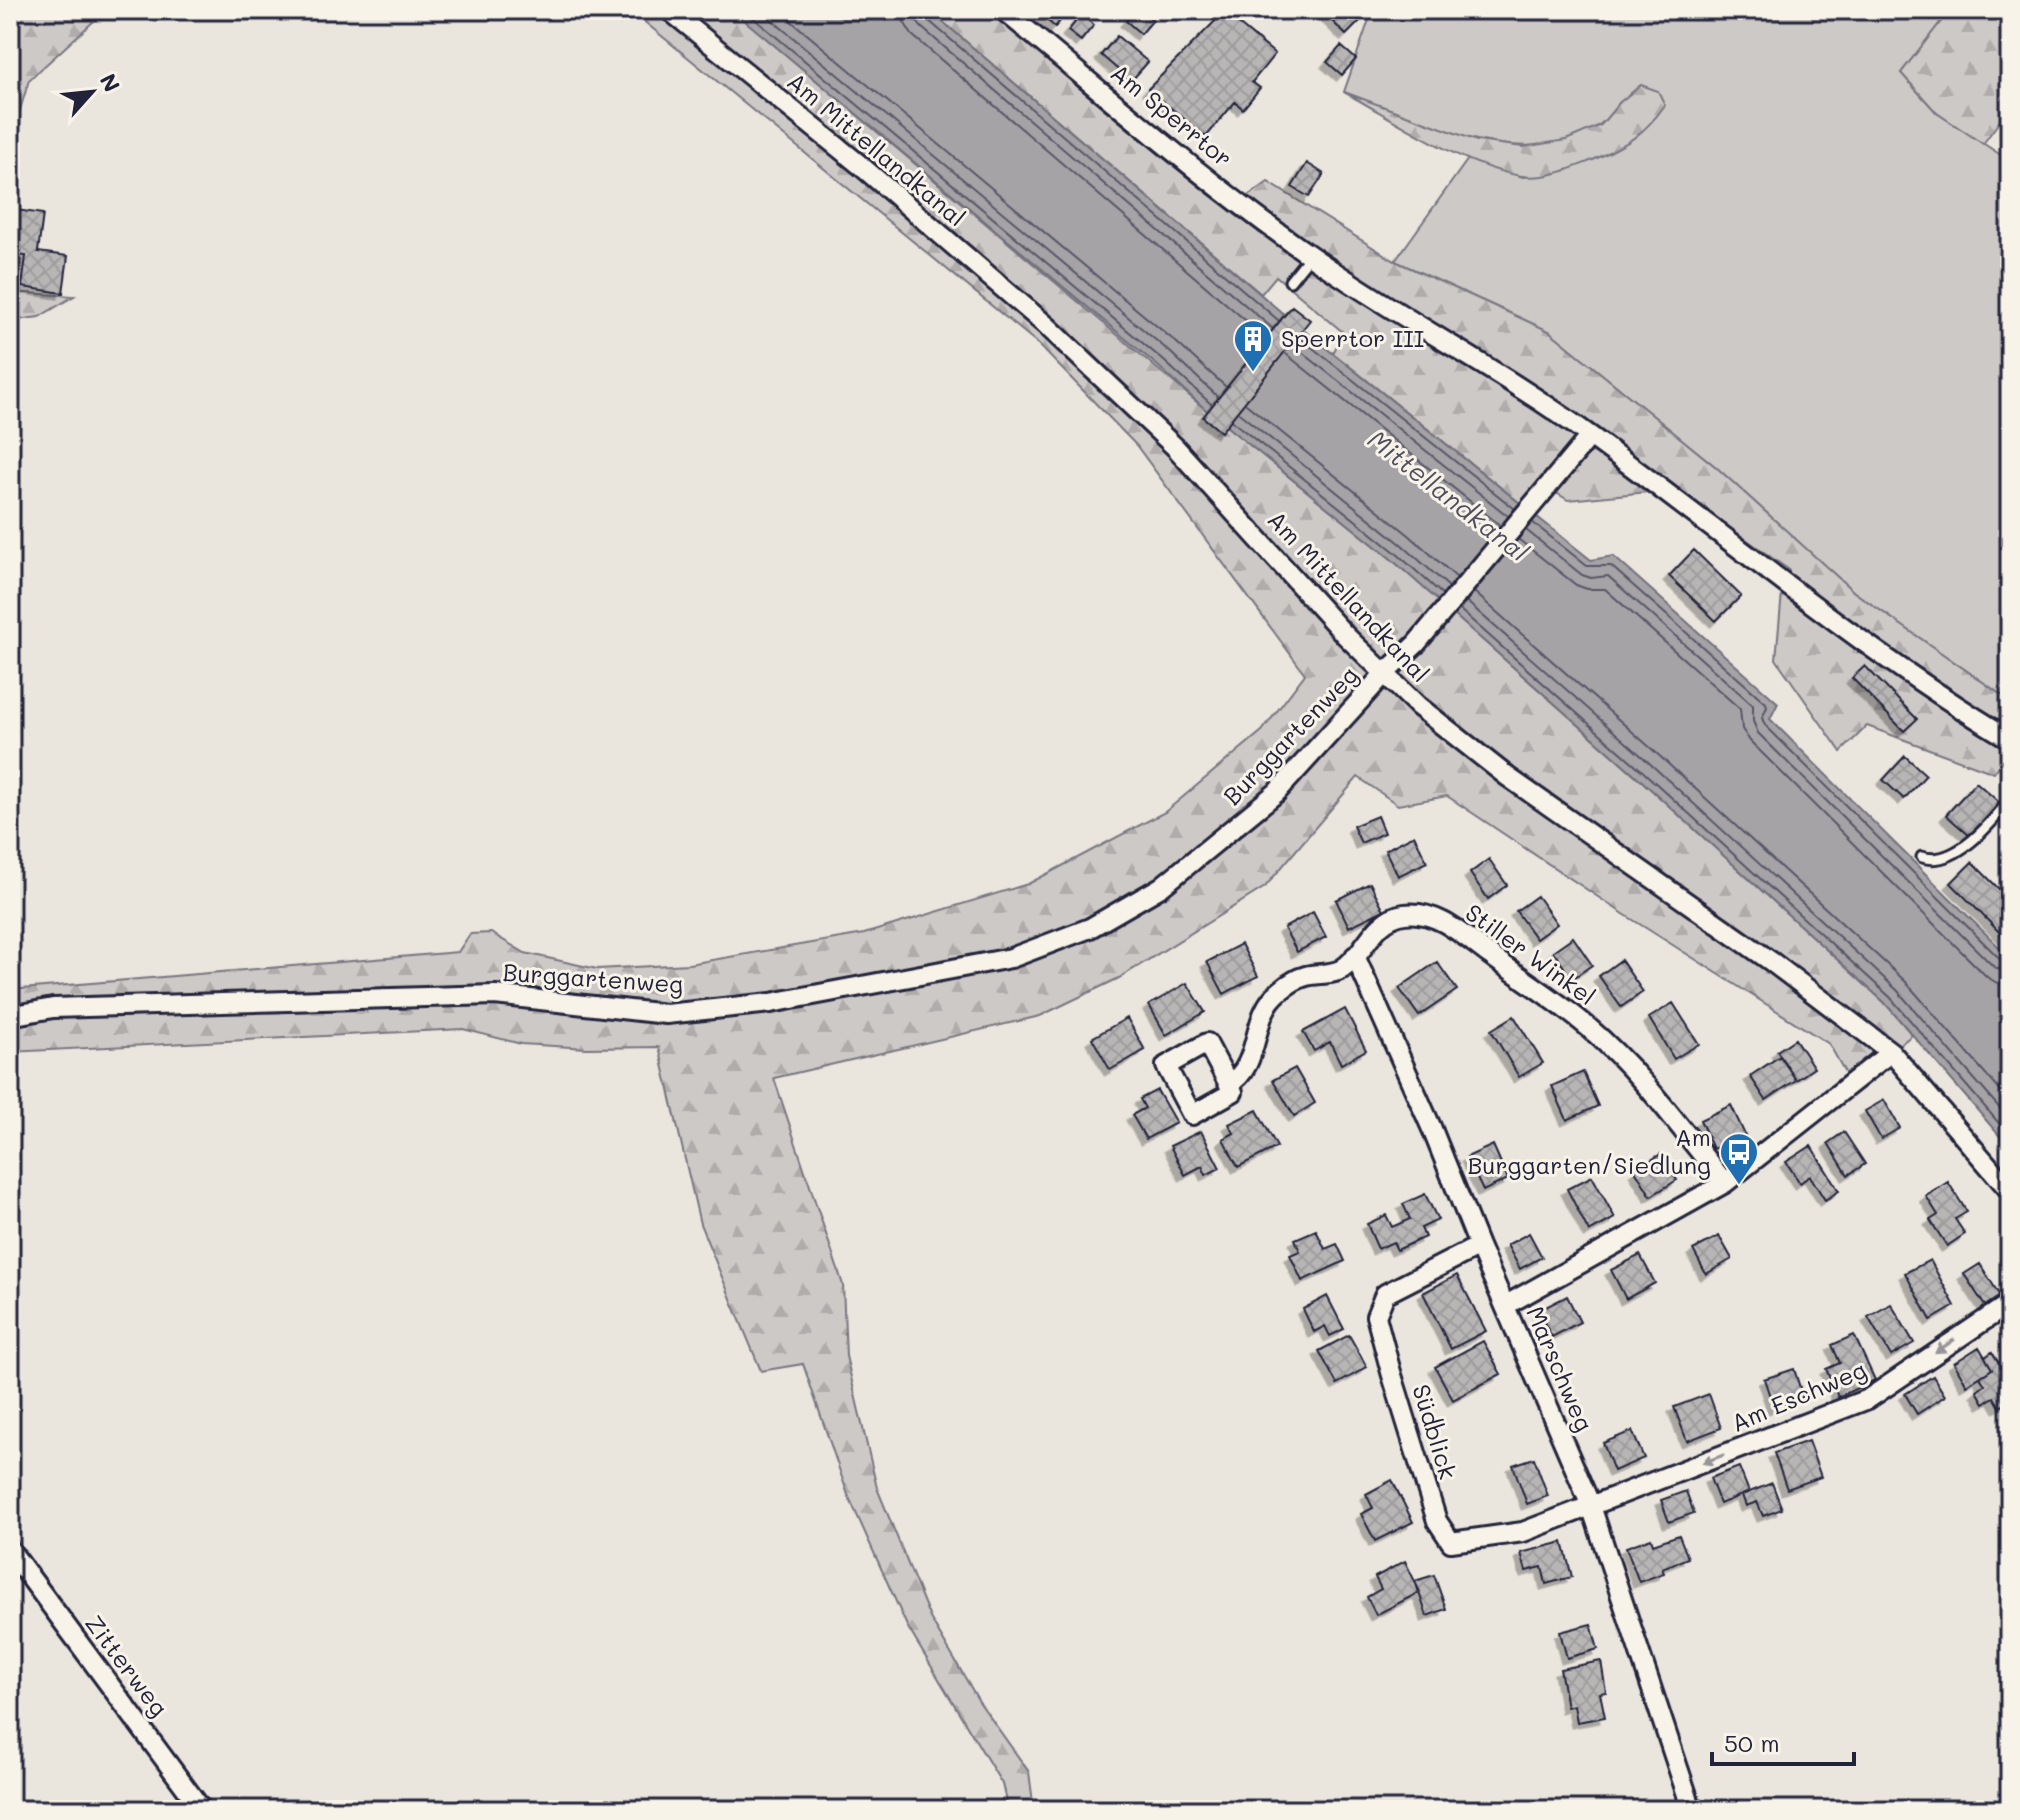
<svg xmlns="http://www.w3.org/2000/svg" width="2020" height="1820" viewBox="0 0 2020 1820" font-family="Mali,sans-serif">
<style>
.green{fill:#cdc9c6;stroke:#787680;stroke-width:2}
.forest{fill:url(#forest-firs);stroke:#787680;stroke-width:2}
.water{fill:#a6a3a6;stroke:#716f7b;stroke-width:2}
.lines{fill:none;stroke-linecap:round;stroke-linejoin:round}
.shore{stroke:#575666;stroke-width:2}
.building{fill:url(#building-cross-hatch);stroke:#22223b;stroke-width:2;filter:url(#shadow)}
.service-casing{stroke:#22223b;stroke-width:15}
.minor-casing{stroke:#22223b;stroke-width:24}
.service{stroke:#f7f3e8;stroke-width:9}
.minor{stroke:#f7f3e8;stroke-width:18}
.oneway{fill:#97959a}
.labels{text-anchor:middle;stroke-width:6;stroke-linejoin:round;paint-order:stroke}
.street-label{font-size:24px;fill:#22223b;stroke:#f7f3e8}
.poi-label{font-size:24px;fill:#22223b;stroke:#f7f3e8;text-anchor:start}
.water-label{font-size:26px;font-style:italic;fill:#504f60;stroke:#f7f3e8}
</style>
<defs>
<pattern id="forest-firs" width="22" height="20" patternUnits="userSpaceOnUse" patternTransform="scale(2)"><rect width="22" height="20" fill="#cdc9c6"/><path d="M5 1l3.5 6h-7zM16 11l3.5 6h-7z" fill="#b0acab"/></pattern>
<pattern id="building-cross-hatch" width="8" height="8" patternUnits="userSpaceOnUse" patternTransform="scale(2)"><rect width="8" height="8" fill="#b8b6b5"/><path d="M0 0l8 8M0 8l8-8" fill="none" stroke="#9e9c9d"/></pattern>
<filter id="shadow"><feDropShadow dx="-5.5" dy="5.5" stdDeviation="0" flood-color="#0004"/></filter>
</defs>
<rect width="100%" height="100%" fill="#eae6de"/>
<filter id="ink" filterUnits="userSpaceOnUse"><feTurbulence type="fractalNoise" baseFrequency=".0125" numOctaves="2"/><feDisplacementMap in="SourceGraphic" scale="16" xChannelSelector="R" yChannelSelector="G"/><feConvolveMatrix kernelMatrix="1 2 1 2 8 2 1 2 1" color-interpolation-filters="sRGB"/></filter>
<g filter="url(#ink)">
<path class="green" d="M1365,10H1950L1901,73L1937,113L2010,161V701L1854,592L1716,467L1549,331L1395,261L1468,159L1523,177L1568,170L1620,102C1613,110 1607,120 1599,125C1519,176 1422,121 1344,92L1370,17Z"/>
<path class="forest" d="M10,10H106L29,80L10,143Z
M630,10H733L1205,409L1390,558L1633,773L1885,1003L1912,1035L1851,1083L1829,1044L1619,911L1447,796L1398,805L1358,777L1265,887L1119,978L1040,1016L774,1078L843,1285L846,1356L877,1488L930,1618L980,1703L1029,1772L1034,1810H1008L1002,1784L907,1626L848,1495L803,1364L761,1371L700,1224L659,1047L587,1048L521,1044L463,1029L10,1052V990L458,952L470,934L491,933L525,953L597,969L689,964L864,934L1028,884L1165,812L1262,731L1305,674L1136,445L1036,342Z
M929,10H992L1232,208L1268,182L1395,261L1549,331L1716,467L1854,592L2010,701V750L1994,773L1867,726L1841,752L1776,659L1782,593L1789,570L1662,479L1648,492L1568,500L1543,485L1525,507L1333,353L1344,333L1276,276L1261,294Z
M1950,10H2010V107L1983,144L1937,113L1901,73Z
M1641,85L1658,91L1665,105C1644,135 1626,145 1593,160C1572,168 1545,180 1522,176C1465,168 1395,120 1344,92L1477,141L1523,147L1566,140L1601,125L1620,102Z
M10,292L74,296L39,317L10,321Z"/>
<path class="water" d="M732,10H929L1280,311L1591,560L1613,556L1778,703L1770,719L2010,958V1148L1885,1003L1633,773L1390,558L1205,409L1158,366Z"/>
<g class="lines">
<path class="shore" d="M744,10L1163,360L1211,404
M760,10L1170,352L1217,396
M778,10L1177,343L1225,386
M902,10L904,22L912,35L1265,337
M914,10L916,20L921,27L1272,328
M925,10L928,20L1278,320
M1299,337L1515,509
M1293,345L1508,516
M1286,354L1501,526
M1246,404L1409,535L1457,578
M1239,413L1401,544L1449,587
M1232,421L1395,552L1443,595
M1532,522L1587,566H1611L1766,703L1767,707L1762,718L1765,725L2001,960L2010,963
M1526,530L1582,575L1591,578L1608,576L1753,705V721L1758,733L1994,967L2010,973
M1518,539L1576,585L1587,589H1605L1740,709L1742,729L1750,741L1987,977L1997,983L2010,985
M1474,592L1653,750L1905,981L2010,1102
M1466,601L1645,759L1897,990L2010,1120
M1459,609L1638,767L1890,997L2010,1136"/>
</g>
<path class="building" d="M1035,10H1069L1055,27Z
M1136,10H1141L1153,20L1141,34L1126,21Z
M1331,10H1352L1362,19L1346,35L1326,15Z
M1224,12L1275,54L1252,82L1260,88L1243,109L1235,102L1206,137L1148,89Z
M1081,15L1094,25L1081,41L1068,31Z
M1117,36L1148,62L1131,81L1101,55Z
M1341,46L1356,59L1342,75L1327,62Z
M1307,163L1324,174L1309,197L1292,187Z
M10,209L43,214L38,252L68,256L63,293L22,287L26,256L10,254Z
M1292,306L1310,320L1221,432L1203,417Z
M1694,550L1741,596L1716,621L1669,576Z
M1865,666L1917,719L1904,731L1852,678Z
M1905,756L1926,775L1904,799L1883,780Z
M1976,782L2000,803L1970,836L1946,815Z
M1377,816L1384,833L1361,843L1353,826Z
M1414,835L1427,862L1398,876L1385,850Z
M1489,859L1507,885L1488,899L1470,873Z
M1972,862L2010,900V943L1951,883Z
M1370,883L1384,910L1349,927L1336,900Z
M1537,896L1557,924L1536,939L1516,911Z
M1313,912L1326,937L1297,952L1284,928Z
M1573,937L1592,965L1572,979L1553,951Z
M1241,944L1258,976L1224,994L1207,962Z
M1621,960L1643,992L1621,1007L1599,976Z
M1437,962L1457,990L1419,1016L1399,988Z
M1187,983L1205,1012L1166,1035L1149,1005Z
M1673,1003L1699,1044L1674,1059L1649,1018Z
M1345,1009L1366,1050L1341,1064L1330,1042L1314,1051L1303,1032Z
M1514,1016L1543,1063L1519,1077L1491,1030Z
M1127,1018L1145,1050L1110,1070L1092,1038Z
M1795,1039L1814,1068L1796,1080L1777,1051Z
M1780,1056L1796,1080L1766,1100L1750,1076Z
M1295,1068L1315,1103L1294,1116L1273,1080Z
M1583,1072L1598,1106L1567,1120L1552,1086Z
M1157,1090L1176,1123L1146,1139L1132,1115L1145,1108L1140,1099Z
M1884,1100L1900,1128L1881,1139L1865,1111Z
M1731,1105L1745,1135L1713,1149L1700,1120Z
M1257,1110L1277,1147L1238,1167L1223,1139L1234,1133L1229,1124Z
M1201,1131L1220,1168L1206,1175L1202,1166L1185,1175L1170,1146Z
M1844,1132L1865,1164L1848,1175L1828,1143Z
M1493,1145L1508,1179L1483,1191L1467,1157Z
M1811,1146L1839,1191L1825,1200L1810,1176L1800,1183L1786,1162Z
M1661,1154L1677,1180L1651,1196L1635,1170Z
M1592,1176L1615,1218L1589,1232L1567,1189Z
M1948,1182L1967,1212L1955,1219L1965,1234L1947,1246L1930,1220L1938,1215L1926,1196Z
M1425,1194L1438,1220L1421,1228L1425,1237L1397,1250L1393,1242L1378,1249L1367,1224L1386,1215L1392,1227L1410,1219L1403,1204Z
M1316,1230L1325,1249L1337,1244L1345,1261L1302,1281L1290,1255L1300,1251L1295,1239Z
M1529,1233L1542,1257L1520,1269L1507,1245Z
M1719,1236L1732,1259L1706,1274L1693,1250Z
M1640,1255L1655,1283L1626,1299L1611,1270Z
M1930,1260L1955,1306L1931,1320L1905,1273Z
M1980,1264L2000,1296L1985,1306L1964,1274Z
M1457,1275L1486,1331L1451,1349L1423,1293Z
M1327,1296L1344,1329L1330,1336L1325,1326L1314,1332L1303,1309Z
M1567,1296L1580,1322L1552,1337L1538,1311Z
M1891,1304L1914,1343L1891,1356L1868,1317Z
M1349,1335L1367,1367L1337,1384L1319,1351Z
M1854,1335L1875,1380L1838,1397L1826,1369L1840,1363L1832,1345Z
M1483,1341L1501,1374L1453,1400L1435,1367Z
M1979,1347L1992,1369L1967,1385L1954,1363Z
M1992,1352L1999,1363L2005,1359L2010,1367V1401L2000,1407L1994,1397L1984,1403L1977,1391L1985,1385L1980,1377L1992,1369L1985,1357Z
M1794,1369L1803,1397L1774,1408L1764,1379Z
M1933,1376L1945,1396L1917,1414L1905,1394Z
M1709,1394L1721,1428L1687,1441L1674,1407Z
M1632,1431L1644,1458L1614,1471L1603,1443Z
M1808,1441L1821,1477L1787,1489L1774,1453Z
M1534,1458L1548,1496L1527,1504L1513,1465Z
M1739,1467L1749,1492L1720,1504L1710,1478Z
M1392,1480L1413,1522L1375,1541L1361,1514L1373,1508L1366,1494Z
M1772,1483L1782,1509L1763,1516L1757,1502L1746,1506L1742,1495Z
M1686,1491L1694,1513L1669,1522L1661,1500Z
M1679,1535L1688,1558L1662,1568L1664,1573L1639,1582L1626,1547L1651,1538L1653,1544Z
M1563,1542L1572,1577L1546,1584L1542,1567L1526,1571L1521,1553Z
M1405,1561L1420,1592L1376,1615L1367,1597L1381,1589L1375,1577Z
M1434,1575L1446,1609L1427,1616L1415,1581Z
M1591,1624L1598,1649L1567,1658L1560,1632Z
M1601,1661L1606,1692L1600,1693L1605,1717L1577,1722L1574,1705L1567,1707L1560,1669Z"/>
<g class="lines">
<g class="service-casing">
<path id="service" d="M1290,281L1310,256
M1922,857C1955,868 1991,823 2010,800"/>
</g>
<g class="minor-casing">
<path id="minor" d="M669,10L860,165L1047,326L1175,447L1345,635L1418,706L1508,777L1772,962L1891,1052L2010,1191
M1003,10C1104,93 1203,181 1311,256C1401,319 1500,370 1589,435C1729,537 1861,650 2010,739
M1355,956L1432,1129L1479,1246L1591,1506L1692,1810
M10,1016L53,1008L495,995L666,1014L771,1003L1011,958L1090,928L1161,887L1276,793L1385,673L1416,644L1590,436
M1207,1043L1233,1092L1192,1115L1166,1066Z
M1229,1084C1263,1064 1249,1015 1280,991C1287,985 1298,978 1306,976C1317,973 1333,975 1342,969C1366,954 1372,919 1404,914C1437,909 1465,937 1490,955C1522,979 1558,1001 1588,1027C1640,1071 1682,1130 1725,1183
M1479,1246L1385,1294L1376,1316L1391,1372L1437,1521L1451,1542L1523,1532L1868,1399L2010,1303
M1506,1305L1725,1183L1891,1052
M10,1550L202,1810"/>
</g>
<use href="#service" class="service"/>
<use href="#minor" class="minor"/>
</g>
<defs><path id="oneway-solid" d="M-6-.8H1V-3.2L6.5 0L1 3.2V.8H-6Z" transform="scale(2)"/></defs>
<g class="oneway">
<use href="#oneway-solid" transform="translate(1945 1346) rotate(146)"/>
<use href="#oneway-solid" transform="translate(1713 1459) rotate(159)"/>
</g>
</g>
<defs>
<g id="building-pin" transform="scale(2)"><path d="M0 17L-7.5 6A9.5 9.5 0 1 1 7.5 6Z" fill="#1f6fb2" stroke="#f7f3e8"/><path d="M-4-6H4V6H1V3H-1V6H-4ZM-2.5-4.3h1.7v1.8h-1.7ZM.8-4.3h1.7v1.8H.8ZM-2.5-1h1.7V.8h-1.7ZM.8-1h1.7V.8H.8Z" fill="#fff"/></g>
<g id="bus-pin" transform="scale(2)"><path d="M0 17L-7.5 6A9.5 9.5 0 1 1 7.5 6Z" fill="#1f6fb2" stroke="#f7f3e8"/><path d="M-5-6H5V4H4V6H2V4H-2V6H-4V4H-5ZM-3.5-4V0h7V-4ZM-3.5 1.2v1.5H-2V1.2ZM2 1.2v1.5H3.5V1.2Z" fill="#fff"/></g>
</defs>
<g fill-rule="evenodd">
<use href="#building-pin" x="1253" y="339"/>
<use href="#bus-pin" x="1739" y="1152"/>
</g>
<g class="labels">
<g class="street-label">
<text transform="translate(1171 116) rotate(39)" y="8">Am Sperrtor</text>
<text transform="translate(876 150) rotate(40)" y="8">Am Mittellandkanal</text>
<text transform="translate(1348 597) rotate(47)" y="8">Am Mittellandkanal</text>
<text transform="translate(1291 736) rotate(-46)" y="8">Burggartenweg</text>
<text transform="translate(1530 955) rotate(36)" y="8">Stiller Winkel</text>
<text transform="translate(593 979) rotate(4)" y="8">Burggartenweg</text>
<text transform="translate(1559 1369) rotate(67)" y="8">Marschweg</text>
<text transform="translate(1799 1397) rotate(-23)" y="8">Am Eschweg</text>
<text transform="translate(1434 1432) rotate(73)" y="8">Südblick</text>
<text transform="translate(126 1666) rotate(53)" y="8">Zitterweg</text>
</g>
<g class="poi-label">
<text x="1281" y="347">Sperrtor III</text>
<text x="1711" y="1146" text-anchor="end">Am<tspan x="1711" dy="28">Burggarten/Siedlung</tspan></text>
</g>
<g class="water-label">
<text transform="translate(1448 496) rotate(38)" y="9">Mittellandkanal</text>
</g>
</g>
<rect width="2020" height="1820" fill="none" stroke="#f7f3e8" stroke-width="40"/>
<rect x="20" y="20" width="1980" height="1780" fill="none" stroke="#22223b" stroke-width="3" filter="url(#ink)"/>
<g transform="translate(92 92) rotate(63)" stroke="#f7f3e8" stroke-width="6" paint-order="stroke">
<path d="M0-6L14 30L0 20L-14 30Z" fill="#22223b"/>
<text y="-12" font-size="22" font-weight="bold" text-anchor="middle" fill="#22223b">N</text>
</g>
<path d="M1712 1752v12h142v-12" fill="none" stroke="#22223b" stroke-width="4"/>
<text x="1724" y="1752" font-size="24" fill="#22223b" stroke="#f7f3e8" stroke-width="6" paint-order="stroke">50 m</text>
</svg>
